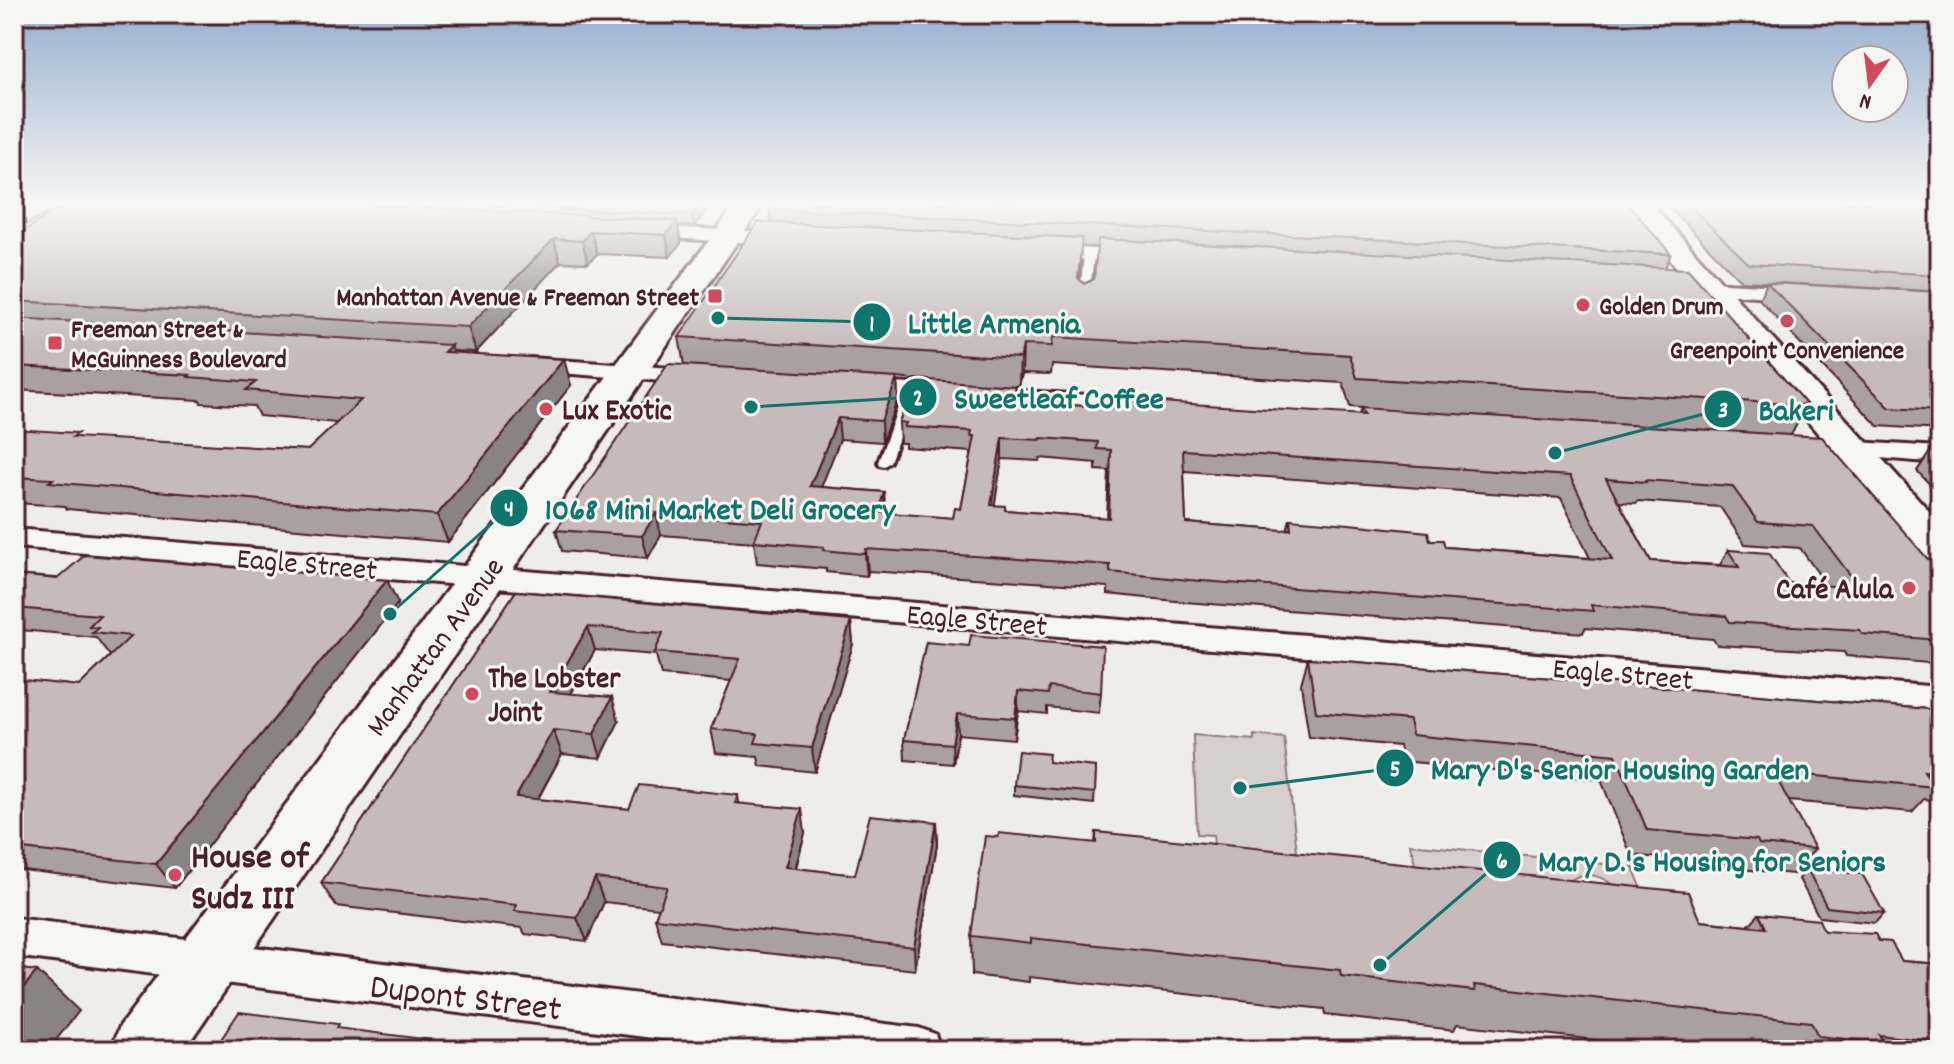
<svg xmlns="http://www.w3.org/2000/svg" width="1954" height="1064" viewBox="0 0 1954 1064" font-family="Dekko,sans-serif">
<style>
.green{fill:#d7cfce;stroke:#90777c;stroke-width:2}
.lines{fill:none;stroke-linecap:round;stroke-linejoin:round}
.lane-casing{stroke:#4a1f2b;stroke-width:6}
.street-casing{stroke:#4a1f2b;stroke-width:6}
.secondary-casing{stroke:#4a1f2b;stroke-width:6}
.primary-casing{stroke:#4a1f2b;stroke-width:6}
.lane{fill:#f6f6f2;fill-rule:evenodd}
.street{fill:#f6f6f2;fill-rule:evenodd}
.secondary{fill:#f6f6f2;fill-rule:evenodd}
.primary{fill:#f6f6f2;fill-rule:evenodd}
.wall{fill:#aaa0a1;stroke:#4a1f2b;stroke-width:2;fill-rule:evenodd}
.shaded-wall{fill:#8b8283;stroke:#4a1f2b;stroke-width:2}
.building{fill:#c6babb;stroke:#4a1f2b;stroke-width:2;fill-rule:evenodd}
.poi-dot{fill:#d1495b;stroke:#f6f6f2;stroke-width:3}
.labels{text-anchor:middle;stroke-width:6;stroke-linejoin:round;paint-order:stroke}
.far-poi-label{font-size:26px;font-weight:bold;fill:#4a1f2b;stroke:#f6f6f2;text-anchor:start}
.poi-label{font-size:30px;font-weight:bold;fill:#4a1f2b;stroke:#f6f6f2;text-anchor:start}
.street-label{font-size:30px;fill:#4a1f2b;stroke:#f6f6f2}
.near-poi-label{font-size:36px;font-weight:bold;fill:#4a1f2b;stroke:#f6f6f2;text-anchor:start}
.near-street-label{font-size:36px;fill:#4a1f2b;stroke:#f6f6f2}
.leader{fill:none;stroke:#0f766e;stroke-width:3}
.callout-dot{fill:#0f766e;stroke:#f6f6f2;stroke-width:3}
.mark-label{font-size:24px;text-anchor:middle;font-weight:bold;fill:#fff}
.callout-label{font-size:32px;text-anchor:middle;font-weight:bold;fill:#0f766e;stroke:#f6f6f2;stroke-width:6;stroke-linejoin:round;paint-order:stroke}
</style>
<rect width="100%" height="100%" fill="#efedea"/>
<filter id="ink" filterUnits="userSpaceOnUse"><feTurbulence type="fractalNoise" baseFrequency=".0125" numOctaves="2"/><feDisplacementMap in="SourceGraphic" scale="16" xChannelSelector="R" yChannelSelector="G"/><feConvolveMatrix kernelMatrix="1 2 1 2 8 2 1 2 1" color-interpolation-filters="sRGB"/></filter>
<g filter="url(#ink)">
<path class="green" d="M1193,735L1254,740V735L1284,738L1298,860L1214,846L1213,835L1197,834Z
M1410,844L1633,867L1659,932C1640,912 1603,858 1571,880L1570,887L1417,872Z"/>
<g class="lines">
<g class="lane-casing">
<path id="lane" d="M1089,252L1094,255L1089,302L1084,305L1079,302L1084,255Z
M910,387L916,391L890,462L884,466L879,465L878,462L904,391Z"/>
</g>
<g class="street-casing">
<path id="street" d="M643,226L785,233L794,239L785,245L636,236L634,232Z
M1042,246L1132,251L1142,257L1132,263L1035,256L1032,252L1035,248Z
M1689,281L1799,287L1809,293L1799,299L1682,291L1679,287L1682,283Z
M530,358L700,370L708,372L712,377L708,382L700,384L522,370L519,365L522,360Z
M861,381L1151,399L1159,401L1163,406L1159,411L1151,413L853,393L849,388L853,383Z
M1839,441L1940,447V463L1830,454L1826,449L1830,444Z
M14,529L1940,687V711L14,547Z
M14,918L919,1028L935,1034L941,1050H746L14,956Z"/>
</g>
<g class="secondary-casing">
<path id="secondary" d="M737,203H764L184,1050H111L120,1026Z
M1622,203H1650L1940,523V563L1925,559Z"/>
</g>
<g class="primary-casing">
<path id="primary" d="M23,203H58L54,209L14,228V208Z"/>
</g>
<use href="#lane" class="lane"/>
<use href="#street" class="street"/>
<use href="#secondary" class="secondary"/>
<use href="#primary" class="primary"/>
</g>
<path class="wall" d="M68,203H713L694,226H678L681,243L670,257L597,254L588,263L560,262L476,352L453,351V352L571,385L448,542L67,509L65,506L14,503V429L81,438L308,450L337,423L259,416L254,406L201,403L200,400L14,390V237Z
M1665,203H1940V430L1878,426L1759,299L1767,283L1930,291L1741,281Z
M769,209L1671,254L1665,268L1807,405L1791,435L1940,573V664L1846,656L1844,652L1717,645L1713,639L1585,628L1583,633L1185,602L1108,594V587L868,571L867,576L826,572V569L757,563L754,542L661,535L648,558L562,551L556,530L684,365L679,337L771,223ZM1081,247H1097L1094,279L1084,284L1079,279ZM1052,365L1343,383L1350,407L1361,408L1359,415L1112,408L1015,401L1016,386H1019L1022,373L1051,374ZM897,378L915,380L899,422L900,443H905V447L971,452V457L961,509L953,518L885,513L884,492L821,487L840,439L882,442L898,398ZM1040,458L1096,463V470L1109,471L1107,518L1005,510L994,505L1002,459L1039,461ZM1184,471L1561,498L1590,558L1445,547L1430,540L1290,519L1287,530H1282L1186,523ZM1637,501L1720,507L1745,544L1800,548L1827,586L1789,583L1728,550L1720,565L1651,561L1619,502L1636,503Z
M1940,446V495L1917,471L1930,452Z
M14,575L398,603L175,888L14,869V679L79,686L110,656L96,637L21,630L14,637Z
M516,591L851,621L853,644L815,772L760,766L758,757L716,753L711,729L731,681L661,675L656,655L595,650L571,694L619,721L601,758L562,754L538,799L629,809L738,795L739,803L805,833L796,868L855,875L936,822L937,845L915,970L662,941L655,918L659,908L604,902L587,941L525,934L522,928L336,906L321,883Z
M926,642L1101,693L1099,713L1047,707V714L1018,711L1014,739L958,734L953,764L905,760L904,740Z
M1308,658L1940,710V801L1924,799L1912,812L1788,801L1815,849L1794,874L1740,869L1738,866L1631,855L1601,780L1402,761L1399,746L1309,737L1301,684Z
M1096,767L1094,804L1014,795V785Z
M1096,832L1700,921L1748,926L1759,914L1824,931L1879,941L1902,961L1940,964V1050H1683L1457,1024L1454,1030L1325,1015L1324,1009L1029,977V982L972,975L971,936L998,837L1095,843Z
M1807,869L1884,913L1875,923L1819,917L1799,879Z"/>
<path class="shaded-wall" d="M701,203H713L694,226L692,215Z
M677,221L681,243L670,257L666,235Z
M591,231L597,254L588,263L582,241Z
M554,239L560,262L476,352L468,327Z
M451,345L459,370L444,352Z
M1023,345L1022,373L1019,386L1020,358Z
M564,359L571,385L448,542L437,515Z
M897,378L898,398L882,442L881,421Z
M838,418L840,439L813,508L810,486Z
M1002,438V459L991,527V505Z
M884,492L885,513L878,512Z
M656,513L661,535L648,558L642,536Z
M866,549L868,571L867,576L865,554Z
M387,580L398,603L175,888L156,864Z
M14,621L21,630L14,637Z
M851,621L853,644L815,772L812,748Z
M588,627L595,650L559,715L550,692Z
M1018,691V711L1014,739L1015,718Z
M612,697L619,721L601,758L594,734Z
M957,714L958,734L953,764L952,744Z
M553,730L562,754L526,820L516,797Z
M802,809L805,833L789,890L785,867Z
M936,822L937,845L915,970L914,947Z
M595,878L604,902L587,941L577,918Z
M37,971L79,1011L48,1050H14V999Z"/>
<path class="building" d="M68,203H336L677,221L666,235L591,231L582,241L554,239L468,327L14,301V237Z
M453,203H701L692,215Z
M773,203H1627L1671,254L769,209Z
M1687,203H1940V275L1749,264Z
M758,222L1082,238L1078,278L1084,284L1094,279L1098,239L1688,269L1807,405L1357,378L1350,355L1053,337L1052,346L1023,345L1020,358L679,337Z
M1767,283L1940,292V411L1890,408Z
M14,318L451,345L444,352L564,359L437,515L49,482L53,479L14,477V429L78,433L73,437L308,450L361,400L246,390L256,382L188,377L190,375L14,366Z
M668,364L897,378L881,421L838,418L810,486L884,492L878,512L953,518L955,508L961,509L975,436H971L972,431L904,427L906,423L899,422L915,379L1016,386L1013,401L1113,408V399L1364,415L1361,408L1822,437L1940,573V640L1862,634L1860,630L1730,622L1726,616L1591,605L1593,611L1189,580L1110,572V565L866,549L865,554L823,550L824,547L754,541L762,521L656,513L642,536L556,530ZM1002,438L1040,440L1041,438L1098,442L1097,449L1111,450L1109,518L1005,510V506L991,505ZM1183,450L1570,476L1612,560L1445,547L1443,540H1430L1428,532L1349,524L1290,519L1291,529L1282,530L1186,523ZM1606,479L1646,482L1645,480L1732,486L1758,522L1813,526L1860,588L1789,583L1769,553L1728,550L1739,567L1651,561Z
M1936,446H1940V463L1930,452Z
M85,555L387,580L156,864L14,848V679L79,686L131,636L92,632L98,627L89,626L100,615L14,608V575L57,579Z
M516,591L851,621L812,748L755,743L758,734L711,729L740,659L655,652L663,633L588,627L550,692L612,697L594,734L553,730L516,797L629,809L639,785L738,795L735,803L802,809L785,867L855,875L870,815L936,822L914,947L655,918L667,887L595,878L577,918L514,911L517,905L321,883Z
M971,635L1103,646L1101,693L1049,687L1048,694L1018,691L1015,718L957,714L952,744L904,740L926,642L969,646Z
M1308,658L1940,710V773L1924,771L1935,787L1773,772L1815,849L1759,844L1757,840L1647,830L1616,755L1412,735L1409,720L1316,712Z
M1018,751L1049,754L1048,762L1096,767L1095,793L1014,785Z
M1096,832L1688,892L1700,921L1766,928L1759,914L1819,920L1824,931L1875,934L1879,941L1891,942L1902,961L1940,964V1042L1879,1035L1884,1043L1818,1036L1811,1022L1474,985L1475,991L1341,976L1340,970L1031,938V943L971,936L985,836L998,837L999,833L1096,843Z
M1807,869L1862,874L1884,913L1827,907Z
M14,968L37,971L14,999Z
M239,1012L338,1024L336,1028L510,1050H214Z"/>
</g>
<linearGradient id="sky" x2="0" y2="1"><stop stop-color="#93aecd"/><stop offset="0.58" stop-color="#f8f7f6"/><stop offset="1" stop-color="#f8f7f6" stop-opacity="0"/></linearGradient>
<rect width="1954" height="352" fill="url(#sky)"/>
<g class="poi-dot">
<rect x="707" y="288" width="16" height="16" rx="4"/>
<circle cx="1583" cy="305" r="8"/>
<circle cx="1787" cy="321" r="8"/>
<rect x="47" y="335" width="16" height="16" rx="4"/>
<circle cx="546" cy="409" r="8"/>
<circle cx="1909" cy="588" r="8"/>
<circle cx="472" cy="694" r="8"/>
<circle cx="175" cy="875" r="8"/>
</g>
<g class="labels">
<g class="far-poi-label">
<text x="699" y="305" text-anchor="end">Manhattan Avenue &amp; Freeman Street</text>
<text x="1599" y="314">Golden Drum</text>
<text x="71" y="337">Freeman Street &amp;<tspan x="71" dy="30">McGuinness Boulevard</tspan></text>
<text x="1787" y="358" text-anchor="middle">Greenpoint Convenience</text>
</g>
<g class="poi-label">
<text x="562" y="419">Lux Exotic</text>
<text x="1893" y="598" text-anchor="end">Café Alula</text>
<text x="488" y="687">The Lobster<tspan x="488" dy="34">Joint</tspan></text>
</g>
<g class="street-label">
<text transform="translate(307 563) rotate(5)" y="10">Eagle Street</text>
<text transform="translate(977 619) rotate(5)" y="10">Eagle Street</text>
<text transform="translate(434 646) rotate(-54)" y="10">Manhattan Avenue</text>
<text transform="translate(1623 673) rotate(5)" y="10">Eagle Street</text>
</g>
<g class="near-poi-label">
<text x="191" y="867">House of<tspan x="191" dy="41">Sudz III</tspan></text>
</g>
<g class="near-street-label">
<text transform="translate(466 995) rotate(7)" y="13">Dupont Street</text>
</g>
</g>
<path class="leader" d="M718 318L872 322M751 407L918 397M1555 453L1723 409M390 614L509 508M1240 788L1395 768M1380 965L1502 860"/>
<g class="callout-dot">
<circle cx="718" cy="318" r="8"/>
<circle cx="751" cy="407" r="8"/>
<circle cx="1555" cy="453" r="8"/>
<circle cx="390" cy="614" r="8"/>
<circle cx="1240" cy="788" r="8"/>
<circle cx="1380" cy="965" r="8"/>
<circle cx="872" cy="322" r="20"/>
<circle cx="918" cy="397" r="20"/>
<circle cx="1723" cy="409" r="20"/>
<circle cx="509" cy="508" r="20"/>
<circle cx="1395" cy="768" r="20"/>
<circle cx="1502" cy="860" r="20"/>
</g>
<g class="mark-label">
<text x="872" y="331">1</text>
<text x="918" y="405">2</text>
<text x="1723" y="417">3</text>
<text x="509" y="516">4</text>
<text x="1395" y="776">5</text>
<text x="1502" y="868">6</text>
</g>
<g class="callout-label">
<text x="994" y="333">Little Armenia</text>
<text x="1059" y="408">Sweetleaf Coffee</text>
<text x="1796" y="420">Bakeri</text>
<text x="720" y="519">1068 Mini Market Deli Grocery</text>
<text x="1620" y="779">Mary D's Senior Housing Garden</text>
<text x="1712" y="871">Mary D.'s Housing for Seniors</text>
</g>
<rect width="1954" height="1064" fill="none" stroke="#f6f6f2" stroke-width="48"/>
<rect x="24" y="24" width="1906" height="1016" fill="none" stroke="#4a1f2b" stroke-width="3" filter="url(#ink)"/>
<g transform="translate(1870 84) rotate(194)"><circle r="38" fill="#f6f6f2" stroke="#b1a0a2" stroke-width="2"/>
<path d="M0-6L14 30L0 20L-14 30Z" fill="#d1495b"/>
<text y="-12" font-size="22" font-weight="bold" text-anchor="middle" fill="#4a1f2b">N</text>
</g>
</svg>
